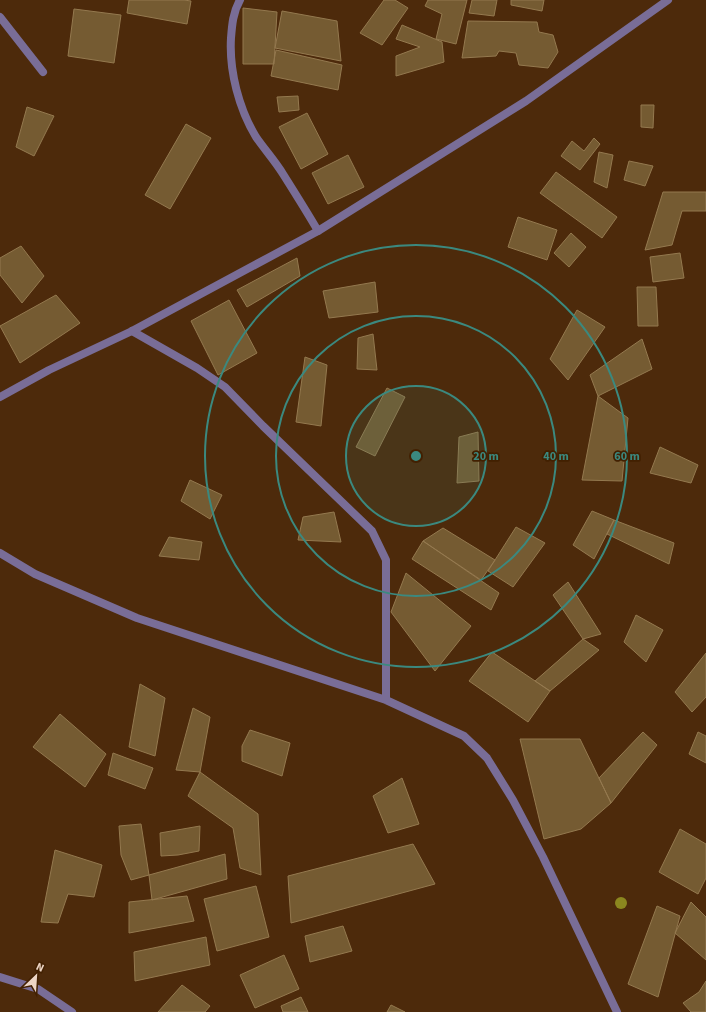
<svg xmlns="http://www.w3.org/2000/svg" width="706" height="1012" viewBox="0 0 706 1012" font-family="'Source Sans 3',sans-serif">
<style>
.building{fill:#755b32;stroke:#94794f}
.lines{fill:none;stroke-linecap:round;stroke-linejoin:round}
.minor{stroke:#796d97;stroke-width:8}
.tertiary{stroke:#796d97;stroke-width:8}
.tree{fill:#8b871f}
.ring{fill:none;stroke:#3b897f;stroke-width:2}
.centre{fill:#3b897f;stroke:#422001;stroke-width:2}
.ring-label{font-size:12px;text-anchor:middle;font-weight:bold;fill:#3b897f;stroke:#422001;stroke-width:3.5;stroke-linejoin:round;paint-order:stroke}
</style>
<rect width="100%" height="100%" fill="#4d2a0b"/>
<path class="building" d="M129,0H184L191,1L187,24L127,13Z
M384,0H395L408,8L382,45L360,33Z
M428,0H467L456,44L436,39L442,14L425,6Z
M472,0H497L494,16L469,13Z
M511,0H544L542,11L511,5Z
M243,8L277,12L274,64H243Z
M74,9L121,15L114,63L68,56Z
M282,11L337,21L341,61L275,48Z
M468,21L537,22L539,32L553,35L558,52L548,68L519,65L516,53L499,51L496,56L462,58Z
M402,25L442,42L444,62L396,76V56L420,47L396,39Z
M276,50L342,65L338,90L271,76Z
M298,96L299,110L279,112L277,97Z
M641,105H654L653,128L641,127Z
M27,107L54,116L34,156L16,147Z
M307,113L328,154L301,169L279,127Z
M186,124L211,138L170,209L145,195Z
M594,138L600,144L580,170L561,156L572,141L584,151Z
M599,152L613,155L607,188L594,182Z
M348,155L364,187L328,204L312,173Z
M629,161L653,166L645,186L624,180Z
M556,172L617,217L602,238L540,193Z
M663,192H706V211H682L672,245L645,250Z
M518,217L557,230L547,260L508,247Z
M571,233L586,247L569,267L554,253Z
M21,246L44,276L22,303L0,275V258Z
M680,253L684,278L653,282L650,257Z
M297,258L300,276L247,307L237,290Z
M375,282L378,312L329,318L323,291Z
M637,287H656L658,326H638Z
M56,295L80,323L20,363L0,326Z
M229,300L257,353L218,375L191,321Z
M577,310L605,327L568,380L550,359Z
M373,334L377,370L357,369L358,338Z
M642,339L652,369L598,396L590,375Z
M305,357L327,365L321,426L296,422Z
M387,388L405,397L375,456L356,447Z
M598,396L628,418L622,481L582,480Z
M478,432L479,481L457,483L459,437Z
M660,447L698,465L691,483L650,473Z
M190,480L222,495L210,519L181,501Z
M592,511L614,520L594,559L573,545Z
M334,512L341,542L298,540L303,517Z
M614,520L674,543L669,564L607,534Z
M516,527L545,543L513,587L488,571Z
M443,528L495,560L481,580L423,541Z
M169,537L202,542L199,560L159,556Z
M423,541L499,593L491,610L412,559Z
M406,573L471,626L435,671L391,612Z
M568,582L601,634L583,639L553,595Z
M636,615L663,630L646,662L624,642Z
M583,639L599,650L550,691L535,681Z
M492,652L550,691L528,722L469,681Z
M706,653V697L692,712L675,692Z
M140,684L165,698L155,756L129,747Z
M193,708L210,717L200,772L176,770Z
M60,714L106,754L85,787L33,747Z
M250,730L290,743L282,776L242,761V746Z
M643,732L657,745L611,803L599,778Z
M698,732L706,736V763L689,754Z
M520,739H580L611,803L581,829L544,839Z
M113,753L153,768L145,789L108,775Z
M200,772L258,814L261,875L240,868L233,828L188,796Z
M402,778L419,824L388,833L373,796Z
M141,824L149,875L131,880L121,855L119,826Z
M200,826L199,851L178,855L161,856L160,833Z
M680,829L706,844V878L698,894L659,872Z
M413,844L435,884L291,923L288,876Z
M55,850L102,865L94,897L68,894L58,923L41,922Z
M225,854L227,879L152,900L149,875Z
M256,886L269,937L217,951L204,899Z
M187,896L194,921L129,933V902Z
M691,902L706,917V960L675,933Z
M657,906L680,916L658,997L628,984Z
M343,926L352,951L310,962L305,936Z
M206,937L210,965L135,981L134,952Z
M284,955L299,989L255,1008L240,975Z
M706,981V1012H691L683,1003L699,992Z
M182,985L210,1006L205,1012H158Z
M301,997L308,1012H283L281,1006Z
M391,1005L405,1012H387Z"/>
<g class="lines">
<path class="minor" d="M240,0C233,12 232,25 231,38C229,71 239,109 256,137C265,150 275,161 283,174C295,193 307,212 318,231
M0,17L43,72
M132,331L197,368L225,387L263,426L372,531L386,560V700
M0,553L35,574L137,618L386,700L464,736L487,758L513,800L543,857L617,1012
M0,977L38,989L72,1012"/>
<path class="tertiary" d="M0,397L49,370L132,331L318,231L526,101L668,0"/>
</g>
<circle class="tree" cx="621" cy="903" r="6"/>
<circle cx="416" cy="456" r="70" fill="#3b897f" fill-opacity=".12"/>
<g class="ring">
<circle cx="416" cy="456" r="70"/>
<circle cx="416" cy="456" r="140"/>
<circle cx="416" cy="456" r="211"/>
</g>
<circle cx="416" cy="456" r="6" class="centre"/>
<g class="ring-label">
<text x="486" y="460">20 m</text>
<text x="556" y="460">40 m</text>
<text x="627" y="460">60 m</text>
</g>
<g transform="translate(36 976) rotate(25)" stroke="#422001" stroke-width="3" paint-order="stroke">
<path d="M0-3L7 15L0 10L-7 15Z" fill="#ecd5c5"/>
<text y="-6" font-size="11" font-weight="bold" text-anchor="middle" fill="#ecd5c5">N</text>
</g>
</svg>
